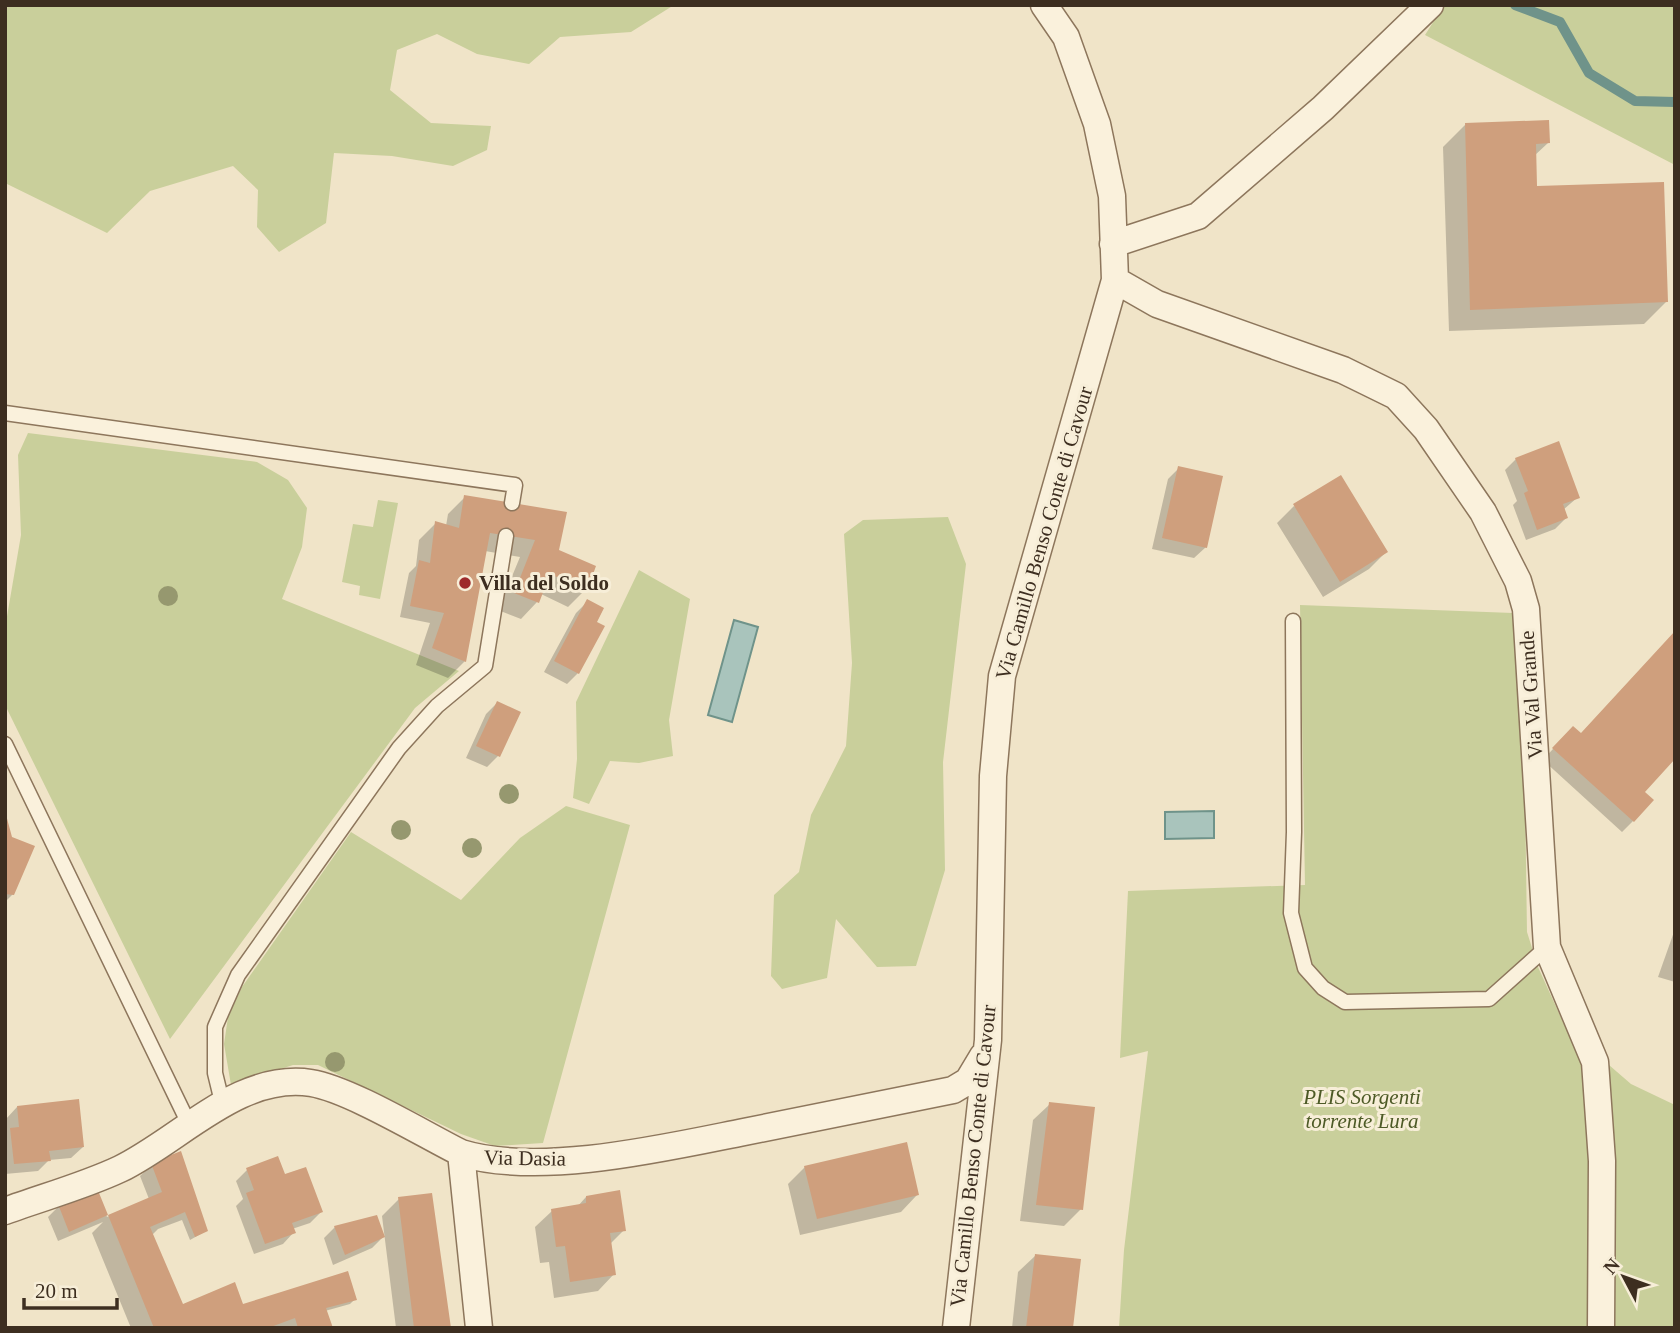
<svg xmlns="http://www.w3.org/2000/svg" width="1680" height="1333" viewBox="0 0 1680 1333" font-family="Georgia,serif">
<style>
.green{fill:#c9cf9b}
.water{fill:#a9c4bc;stroke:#6f938a;stroke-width:2}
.shadow{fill:#0003}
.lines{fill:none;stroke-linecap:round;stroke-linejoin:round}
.stream{stroke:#6f938a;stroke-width:10}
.building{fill:#cf9f7d}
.lane-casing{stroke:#8d765c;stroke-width:17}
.street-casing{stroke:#8d765c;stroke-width:29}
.lane{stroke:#faf1dc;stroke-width:14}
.street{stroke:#faf1dc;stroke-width:26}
.tree{fill:#96986f}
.poi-dot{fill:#9e2a2b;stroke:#f7eed8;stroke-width:2.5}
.labels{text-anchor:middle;stroke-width:6;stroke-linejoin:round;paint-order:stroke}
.street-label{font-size:21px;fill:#3d2e20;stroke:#f7eed8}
.poi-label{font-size:21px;font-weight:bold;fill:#3d2e20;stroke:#f7eed8;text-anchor:start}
.park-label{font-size:21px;font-style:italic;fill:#4d5a26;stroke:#f7eed8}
</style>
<rect width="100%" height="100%" fill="#f0e4c8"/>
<path class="green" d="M5,5H674L631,32L560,37L529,64L477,54L437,34L397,50L390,90L431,123L491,126L487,150L453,166L392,156L334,153L326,223L279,252L257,227L258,190L233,166L150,191L107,233L5,183Z
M1444,5H1675V165L1425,35Z
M28,433L257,462L288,480L307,508L302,547L282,599L459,671L415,708L170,1039L7,709L5,628L21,535L18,455Z
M378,500L398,503L380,599L359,595L360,586L342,582L353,524L373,527Z
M948,517L966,564L943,762L945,870L916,966L877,967L836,919L827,978L782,989L771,976L774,895L799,872L811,815L846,746L852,663L844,534L863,520Z
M639,570L690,599L669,720L673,756L639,763L610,761L589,804L573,798L577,759L576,702Z
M1300,605L1513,613L1523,654L1527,932L1538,967L1578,1055L1609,1065L1631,1084L1675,1105V1328H1119L1124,1250L1148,1051L1120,1058L1128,891L1305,885Z
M566,806L630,825L543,1143L495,1146L461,1134L318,1065H293L231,1085L224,1044L228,1017L242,987L351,832L461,900L520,838Z"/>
<path class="water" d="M734,620L758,627L732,722L708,715Z
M1214,811V838L1165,839V812Z"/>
<path class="shadow" d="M1465,125L1548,143L1534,156L1535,188L1666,302L1644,324L1449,331L1443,147Z
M1516,459L1578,497L1563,510L1566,518L1555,529L1526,540L1513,505L1517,501L1505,470Z
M1179,468L1206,547L1194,558L1152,549L1168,479Z
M465,497L557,551L585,590L568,607L541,594L537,602L521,619L498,610L520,557L485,551L465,661L448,678L416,665L430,623L400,617L409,573L416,566L419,540L436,523L446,526L448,514Z
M1294,506L1386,552L1369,569L1323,597L1277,523Z
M587,602L578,673L567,684L544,672L576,613Z
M1675,632L1642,792L1633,821L1622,832L1543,760L1562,739L1580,735Z
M497,703L498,756L487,767L466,758L486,714Z
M5,814L13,894L5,902Z
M1675,929V982L1658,977Z
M1050,1104L1081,1209L1064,1226L1020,1221L1033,1120Z
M17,1107L83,1147L71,1158L49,1160L38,1171L5,1174L6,1119Z
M180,1154L206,1231L190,1240L182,1220L158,1229L152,1235L182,1307L355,1299L350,1304L325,1311L331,1328H131L92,1233L103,1222L58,1241L48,1217L59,1206L96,1190L107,1217L149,1199L140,1176L152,1165Z
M805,1167L917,1195L901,1212L800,1235L788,1184Z
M247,1170L284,1177L321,1212L310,1223L292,1229L294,1232L283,1244L254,1254L236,1206L243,1199L236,1181Z
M586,1197L624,1230L610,1244L614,1274L598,1291L554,1298L549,1262L540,1263L535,1227L552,1211L577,1207Z
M399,1199L450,1328H396L382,1216Z
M335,1227L383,1237L372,1248L333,1265L324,1238Z
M1035,1256L1071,1328H1012L1018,1272Z"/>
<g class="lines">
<path class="stream" d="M1515,5L1560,22L1589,73L1635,101L1675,102"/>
</g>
<path class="building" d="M1549,120L1550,143L1536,144L1537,186L1664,182L1668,302L1470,310L1465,123Z
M1559,441L1580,498L1563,504L1568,518L1537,530L1524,493L1528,491L1515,458Z
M1178,466L1223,476L1207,548L1162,538Z
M1341,475L1388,552L1340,582L1293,504Z
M464,495L567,512L559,550L596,566L587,591L550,574L539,603L514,593L535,540L490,533L466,662L432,648L444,613L410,606L419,560L430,563L435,521L459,528Z
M587,599L604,608L597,622L605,626L579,674L554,661Z
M1675,631V759L1645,792L1654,800L1634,822L1552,748L1573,726L1581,733Z
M497,701L521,712L500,757L476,746Z
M5,811L12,837L35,846L14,895L5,894Z
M79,1099L84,1147L49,1151L51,1161L14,1164L10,1128L19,1127L17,1106Z
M1049,1102L1095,1107L1083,1210L1036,1205Z
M907,1142L919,1195L817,1219L804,1166Z
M181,1151L208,1231L195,1237L185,1212L150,1227L183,1304L235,1282L243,1304L348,1271L357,1300L326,1308L333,1328H298L295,1318L268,1328H154L108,1215L162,1192L151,1163Z
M278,1156L285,1174L306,1167L323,1212L292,1223L296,1233L265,1244L246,1193L254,1190L246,1168Z
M97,1188L108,1215L69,1232L58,1204Z
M620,1190L626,1231L610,1233L616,1275L570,1282L565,1246L556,1247L551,1209L586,1203V1196Z
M432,1193L451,1328H414L398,1197Z
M377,1215L385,1237L345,1255L334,1226Z
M1035,1254L1081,1259L1073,1328H1026Z"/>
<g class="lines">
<g class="lane-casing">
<path id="lane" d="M5,413L515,485L512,503
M1293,621L1294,832L1291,913L1305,968L1323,988L1345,1002L1489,999L1547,947
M5,744L189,1124
M223,1106L215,1073V1027L238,975L399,748L437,706L485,666L506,536"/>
</g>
<g class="street-casing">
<path id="street" d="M1113,244L1198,216L1323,108L1430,5
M1115,280L1157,304L1343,370L1396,396L1426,429L1483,512L1518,581L1526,609L1547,947L1595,1062L1602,1161L1601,1328
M461,1153L479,1328
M5,1211C43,1197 84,1186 120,1169C180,1140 239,1072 311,1083C349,1089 423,1134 461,1153C539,1177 664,1148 744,1132C814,1118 884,1104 953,1090L968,1081L983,1056
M956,1328L988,1040L993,776L1002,676L1115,280L1112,196L1097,124L1066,37L1044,5"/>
</g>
<use href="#lane" class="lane"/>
<use href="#street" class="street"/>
</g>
<g class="tree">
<circle cx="168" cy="596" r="10"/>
<circle cx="509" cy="794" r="10"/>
<circle cx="401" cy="830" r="10"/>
<circle cx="472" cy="848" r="10"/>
<circle cx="335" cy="1062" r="10"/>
</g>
<circle class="poi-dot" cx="465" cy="583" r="7"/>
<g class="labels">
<g class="street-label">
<text transform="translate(1044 533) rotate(-74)" y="7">Via Camillo Benso Conte di Cavour</text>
<text transform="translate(1531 695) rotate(-94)" y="7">Via Val Grande</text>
<text transform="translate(973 1156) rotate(-84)" y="7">Via Camillo Benso Conte di Cavour</text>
<text transform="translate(525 1158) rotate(1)" y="7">Via Dasia</text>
</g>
<g class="poi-label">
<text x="479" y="590">Villa del Soldo</text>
</g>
<g class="park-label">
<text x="1362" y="1104">PLIS Sorgenti<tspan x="1362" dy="24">torrente Lura</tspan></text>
</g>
</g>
<rect width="1680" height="1333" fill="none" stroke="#3d2e20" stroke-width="14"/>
<g transform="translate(1624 1277) rotate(311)" stroke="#f7eed8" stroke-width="5" paint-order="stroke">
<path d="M0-5L12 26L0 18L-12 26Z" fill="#3d2e20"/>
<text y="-10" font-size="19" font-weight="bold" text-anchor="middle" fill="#3d2e20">N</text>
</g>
<path d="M24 1298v10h93v-10" fill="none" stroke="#3d2e20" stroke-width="3.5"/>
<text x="35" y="1298" font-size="21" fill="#3d2e20" stroke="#f7eed8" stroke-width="5" paint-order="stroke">20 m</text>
</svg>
